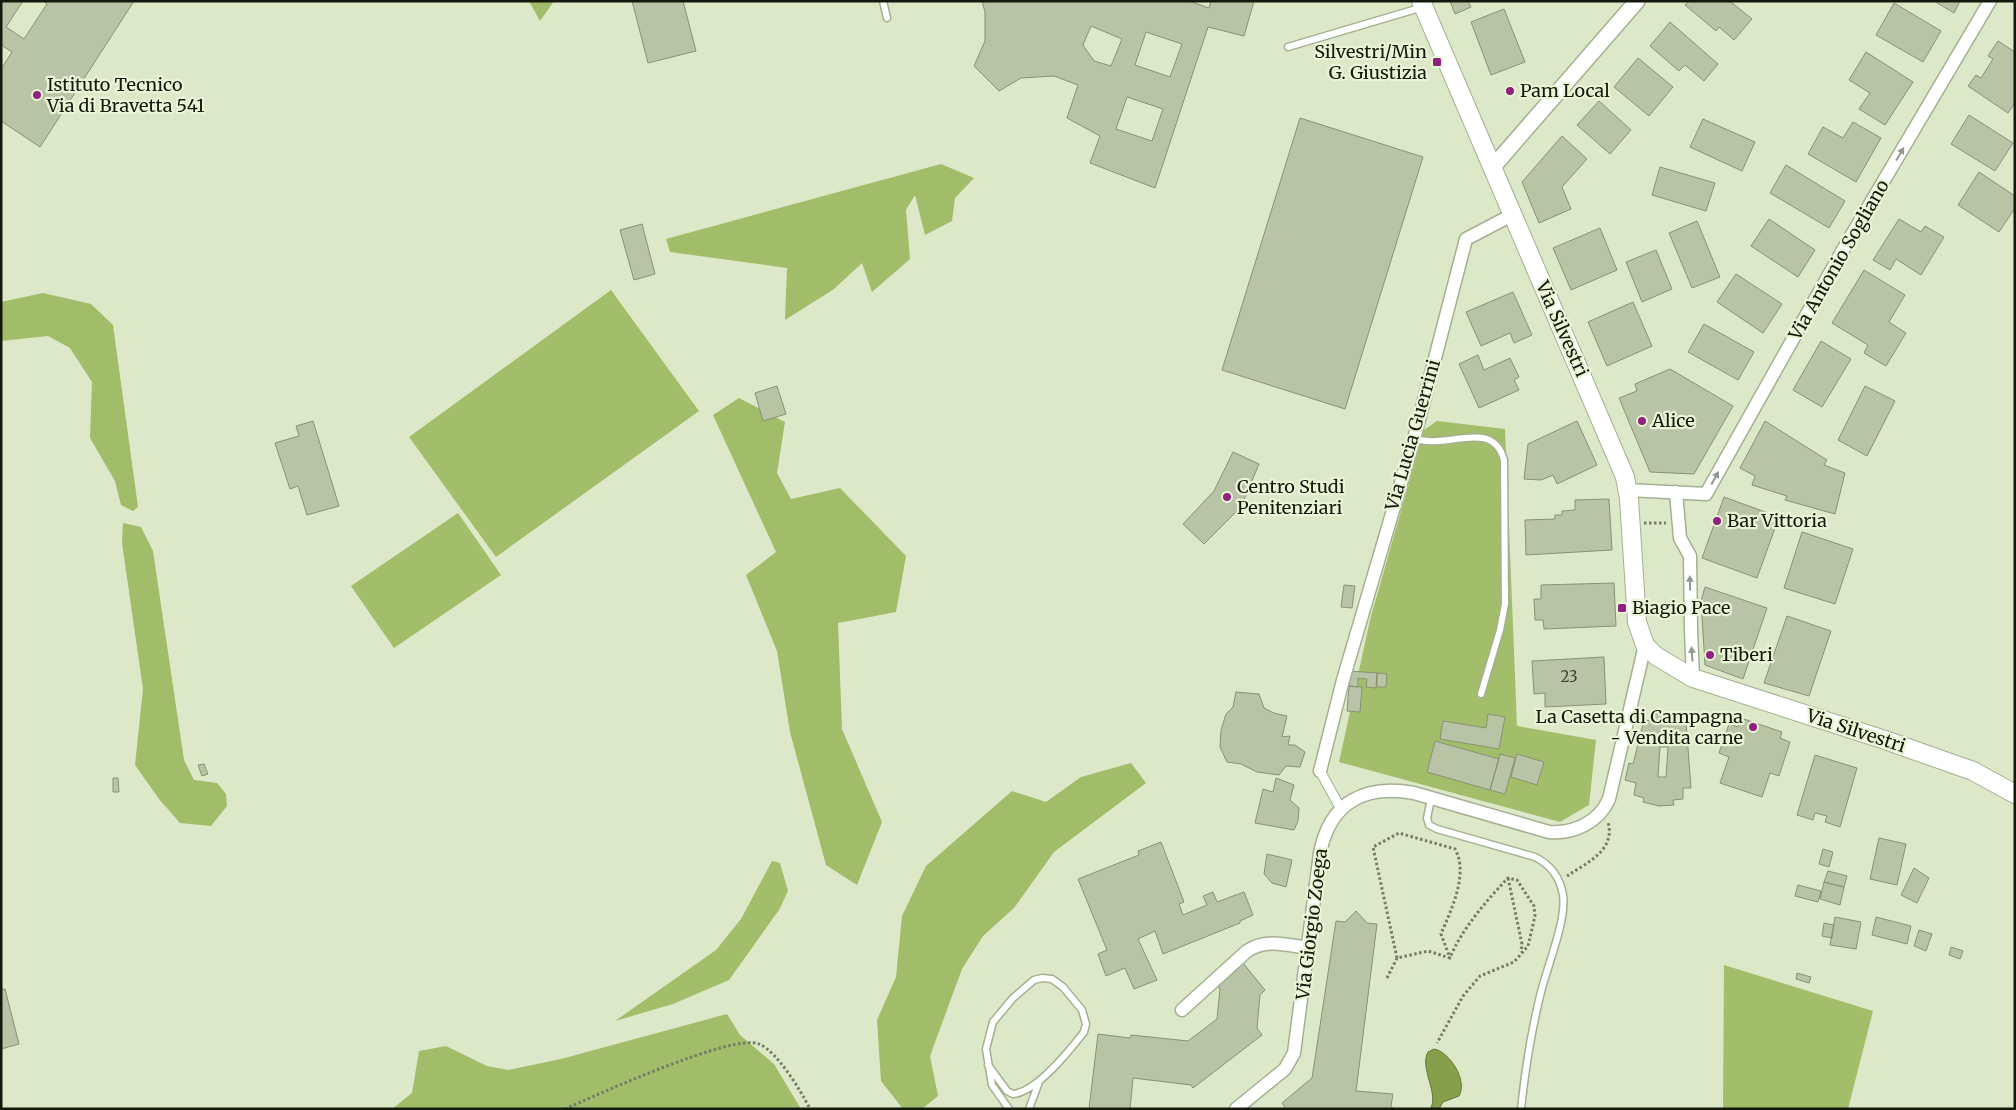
<svg xmlns="http://www.w3.org/2000/svg" width="2016" height="1110" viewBox="0 0 2016 1110" font-family="Merriweather,serif">
<style>
.green{fill:#a2be6b}
.forest{fill:#a1bd69}
.water{fill:#859f4b;stroke:#637638}
.building{fill:#b8c4a5;stroke:#889275;fill-rule:evenodd}
.lines{fill:none;stroke-linecap:round;stroke-linejoin:round}
.service-casing{stroke:#a5b092;stroke-width:9}
.pedestrian-casing{stroke:#a5b092;stroke-width:11}
.minor-casing{stroke:#a5b092;stroke-width:15}
.tertiary-casing{stroke:#a5b092;stroke-width:18}
.secondary-casing{stroke:#a5b092;stroke-width:20}
.path{stroke:#747c67;stroke-width:3;stroke-dasharray:2.5 2.5;stroke-linecap:butt}
.service{stroke:#fff;stroke-width:6}
.pedestrian{stroke:#fff;stroke-width:9}
.minor{stroke:#fff;stroke-width:12}
.tertiary{stroke:#fff;stroke-width:15}
.secondary{stroke:#fff;stroke-width:18}
.oneway{fill:#959792}
.poi-dot{fill:#902081;stroke:#e9f5d5;stroke-width:2}
.labels{text-anchor:middle;stroke-width:4.5;stroke-linejoin:round;paint-order:stroke}
.number-label{font-size:15px;fill:#3d4333}
.poi-label{font-size:18px;fill:#14180d;stroke:#e9f5d5;text-anchor:start}
.street-label{font-size:18px;fill:#14180d;stroke:#e9f5d5}
</style>
<rect width="100%" height="100%" fill="#dce8c8"/>
<path class="green" d="M611,290L699,411L496,557L409,437Z
M1437,421L1505,429L1517,726L1596,740L1589,805L1560,822L1339,762L1370,620L1424,430Z
M458,513L501,575L394,648L351,586Z
M772,861L780,863L788,891L779,910L729,980L673,1004L615,1021L716,950L741,919Z
M1724,965L1873,1011L1848,1109H1723Z"/>
<path class="forest" d="M529,1H554L540,21Z
M941,164L974,178L955,198L952,221L925,235L915,195L906,210L910,259L872,292L862,263L834,289L785,320L787,268L670,252L666,239Z
M43,293L91,304L113,325L138,507L133,511L121,505L115,481L90,438L92,382L70,348L48,336L1,341V302Z
M739,398L785,422L777,473L791,499L840,488L906,556L896,612L838,623L842,729L882,822L857,885L826,865L790,732L777,651L746,575L776,552L713,415Z
M123,523L141,527L153,551L184,760L194,780L217,783L226,794L227,806L211,826L180,823L159,799L135,765L143,689L122,543Z
M1131,763L1146,783L1054,852L1014,908L983,936L962,969L930,1056L938,1096L922,1109H903L881,1081L877,1020L896,977L902,916L926,866L1012,791L1046,802L1081,777Z
M727,1014L740,1035L774,1064L801,1109H392L412,1093L419,1051L446,1046L487,1066L508,1070L561,1059Z"/>
<path class="water" d="M1434,1049C1450,1052 1468,1081 1459,1096L1443,1102L1439,1109H1430C1440,1095 1419,1068 1428,1052Z"/>
<path class="building" d="M1,1H23L6,27L24,39L47,4L43,1H134L40,147L1,121V69L12,52L1,45Z
M632,1H683L696,51L648,63Z
M982,1H1189L1209,8L1211,1H1254L1244,36L1208,27L1155,188L1090,163L1100,136L1067,118L1078,85L1054,76L1021,78L999,91L974,66L985,41V12ZM1091,26L1122,39L1111,66L1094,61L1083,45ZM1146,32L1182,44L1170,77L1135,65ZM1127,97L1163,109L1152,141L1116,129Z
M1450,1H1468L1471,7L1455,14Z
M1689,1H1730L1752,19L1734,40L1719,27L1716,31L1685,5Z
M1934,1H1960L1954,13Z
M1894,3L1941,31L1923,62L1876,35Z
M1504,9L1525,62L1491,75L1471,22Z
M1670,22L1718,64L1704,81L1685,65L1679,71L1650,46Z
M1998,41L2015,52V103L2008,113L1968,86L1976,75L1981,78L1993,59L1988,56Z
M1866,52L1913,82L1885,125L1859,109L1870,93L1849,80Z
M1638,58L1673,87L1649,116L1614,87Z
M1599,101L1631,130L1610,154L1577,125Z
M1969,115L2013,143L1995,171L1951,144Z
M1300,118L1423,157L1345,409L1222,370Z
M1703,119L1755,142L1742,171L1690,147Z
M1853,122L1881,138L1856,182L1808,154L1823,127L1843,138Z
M1562,136L1587,159L1562,187L1571,209L1539,223L1522,182Z
M1786,165L1845,201L1829,228L1770,193Z
M1660,167L1715,183L1706,211L1652,195Z
M1979,172L2015,196V208L1999,232L1958,205Z
M1769,219L1815,250L1798,277L1751,246Z
M1899,219L1921,232L1925,226L1944,237L1921,275L1896,259L1890,270L1873,260Z
M1697,221L1720,277L1692,288L1669,233Z
M642,224L655,274L634,280L620,230Z
M1600,228L1617,270L1571,290L1553,248Z
M1656,250L1672,289L1642,302L1626,262Z
M1864,270L1905,295L1889,322L1906,333L1886,366L1864,353L1868,345L1832,323Z
M1736,274L1782,304L1763,333L1717,302Z
M1513,292L1532,335L1514,343L1510,333L1481,346L1466,312Z
M1633,302L1652,346L1607,366L1588,322Z
M1704,324L1754,352L1738,380L1688,352Z
M1821,341L1851,359L1822,407L1793,390Z
M1478,355L1484,370L1510,358L1519,377L1514,380L1519,390L1479,408L1459,364Z
M1670,369L1733,406L1694,474L1650,472L1619,398L1637,391L1635,384Z
M777,386L786,414L763,421L755,393Z
M1865,386L1895,401L1867,456L1838,440Z
M313,421L339,506L307,515L298,486L290,489L275,443L299,436L296,426Z
M1577,421L1597,465L1557,484L1553,475L1541,480L1524,479L1528,444Z
M1765,421L1827,460L1824,465L1845,473L1835,514L1785,500L1787,496L1752,485L1755,476L1740,468Z
M1233,452L1259,464L1243,502L1235,513L1204,544L1183,524L1214,491Z
M1724,497L1779,517L1757,578L1702,558Z
M1609,499L1612,550L1526,555L1525,520L1555,519V515H1562V511L1575,510V500Z
M1802,532L1853,549L1835,604L1784,588Z
M1614,583L1616,626L1544,629L1543,620H1535L1534,599H1541V585Z
M1344,585L1355,586L1352,608L1341,607Z
M1705,587L1767,608L1743,679L1705,665L1701,601Z
M1787,616L1831,631L1809,696L1764,683Z
M1604,657L1606,704L1545,707V693L1534,694L1532,661Z
M1350,671L1377,673L1376,688L1366,687L1367,679L1358,678V687L1349,686Z
M1377,673L1387,674L1386,687H1377Z
M1349,686L1362,687L1360,712L1347,711Z
M1236,692L1259,694L1264,708L1274,713L1287,716L1282,737L1290,736L1288,745H1295L1305,752L1300,767L1286,766L1279,775L1257,772L1241,764L1227,762L1220,747L1221,730L1226,714L1233,707Z
M1488,714L1505,717L1499,749L1440,739L1443,721L1486,728Z
M1653,714H1677L1678,722H1686L1691,788H1683V799L1673,800L1674,805L1659,806L1643,802L1644,798L1634,795L1636,783L1625,780L1629,763L1633,764L1644,720L1652,721ZM1660,747H1668L1666,777H1658Z
M1741,718L1782,732L1780,738L1790,742L1779,776L1770,773L1762,797L1720,783L1729,757L1719,753L1729,724L1738,727Z
M1435,741L1499,759L1490,790L1427,772Z
M1500,754L1515,758L1505,794L1490,790Z
M1517,754L1544,762L1537,785L1511,777Z
M1815,755L1857,768L1840,827L1825,822L1827,816L1815,813L1813,820L1797,815Z
M204,764L208,774L202,776L198,765Z
M113,778H118L119,792H113Z
M1276,778L1294,785L1290,800L1299,808L1298,821L1294,830L1255,823L1263,789L1273,792Z
M1879,838L1906,844L1897,885L1870,879Z
M1161,842L1184,902L1179,904L1183,915L1207,905L1203,896L1213,892L1217,902L1244,892L1253,915L1240,921V923L1163,954L1155,931L1138,939L1157,980L1134,989L1125,968L1106,976L1098,954L1107,950L1078,879L1139,855L1138,851Z
M1823,849L1833,852L1829,867L1819,864Z
M1267,854L1292,860L1286,887L1272,883L1264,874Z
M1914,868L1929,878L1917,903L1901,895Z
M1828,871L1847,876L1844,887L1824,882Z
M1824,882L1844,887L1840,905L1820,899Z
M1798,885L1821,891L1818,902L1795,896Z
M1356,911L1367,923L1377,924L1356,1091L1393,1094L1391,1106L1394,1109H1286L1282,1103L1312,1078L1336,921L1345,922Z
M1835,917L1861,922L1856,949L1830,945Z
M1876,917L1911,926L1907,944L1872,935Z
M1824,923L1834,925L1832,938L1822,936Z
M1919,930L1932,934L1926,951L1914,946Z
M1951,947L1963,951L1960,959L1949,955Z
M1243,963L1265,990L1260,995L1257,1028L1262,1035L1193,1088L1191,1085L1133,1078L1130,1109H1089L1098,1034L1130,1038L1131,1035L1188,1041L1217,1019L1220,989L1216,984Z
M1797,973L1811,977L1809,983L1796,979Z
M5,989L19,1044L1,1049V990Z"/>
<g class="lines">
<g class="service-casing">
<path id="service" d="M883,1L887,18
M1288,47L1423,7
M1414,439C1421,440 1430,442 1437,441C1463,440 1495,426 1504,460L1505,604L1500,630L1481,694
M1431,799L1427,818L1429,825L1437,829L1535,857C1551,865 1560,877 1563,895C1567,920 1546,969 1540,996C1531,1033 1525,1070 1521,1109
M988,1065L1007,1091L1013,1094C1037,1092 1070,1050 1084,1032L1086,1024L1082,1010L1063,987L1052,979L1042,978L1034,980L1013,998L993,1022L986,1049L992,1085L1009,1109
M1029,1109L1039,1082"/>
</g>
<g class="pedestrian-casing">
<path id="pedestrian" d="M1320,771L1341,809"/>
</g>
<g class="minor-casing">
<path id="minor" d="M1628,490L1706,494L1844,248L1990,1
M1676,492L1680,538L1690,556L1691,630L1693,678
M1320,771L1343,680L1414,439L1466,239L1512,215
M1182,1010L1247,951C1266,938 1287,945 1308,948
M1236,1109L1285,1069L1294,1053L1320,853C1330,802 1365,784 1414,793L1549,832C1574,834 1599,822 1609,799L1645,645"/>
</g>
<g class="tertiary-casing">
<path id="tertiary" d="M1492,168L1637,1"/>
</g>
<g class="secondary-casing">
<path id="secondary" d="M1421,1L1625,477L1629,499L1637,622L1645,645L1656,656L1693,678L1885,740L1973,771L2015,794"/>
</g>
<path class="path" d="M1644,523H1666
M1567,876C1586,863 1616,851 1608,822
M1508,878L1522,944L1521,952
M1397,958L1373,847L1399,833L1455,849C1469,874 1451,910 1441,934L1450,958
M1387,978L1397,958L1428,951L1450,958C1461,930 1487,900 1508,878L1517,880L1534,906L1535,916L1528,946L1514,962L1480,976L1463,996L1437,1043
M565,1109C597,1095 732,1033 759,1044C777,1051 801,1091 810,1109"/>
<use href="#service" class="service"/>
<use href="#pedestrian" class="pedestrian"/>
<use href="#minor" class="minor"/>
<use href="#tertiary" class="tertiary"/>
<use href="#secondary" class="secondary"/>
</g>
<defs><path id="oneway-solid" d="M-6-.8H1V-3.2L6.5 0L1 3.2V.8H-6Z" transform="scale(1.25)"/></defs>
<g class="oneway">
<use href="#oneway-solid" transform="translate(1900 154) rotate(-59)"/>
<use href="#oneway-solid" transform="translate(1715 478) rotate(-61)"/>
<use href="#oneway-solid" transform="translate(1690 583) rotate(-91)"/>
<use href="#oneway-solid" transform="translate(1692 654) rotate(-94)"/>
</g>
<g class="poi-dot">
<rect x="1432" y="57" width="10" height="10" rx="2.5"/>
<circle cx="1510" cy="91" r="5"/>
<circle cx="37" cy="95" r="5"/>
<circle cx="1642" cy="421" r="5"/>
<circle cx="1227" cy="497" r="5"/>
<circle cx="1717" cy="521" r="5"/>
<rect x="1617" y="603" width="10" height="10" rx="2.5"/>
<circle cx="1710" cy="655" r="5"/>
<circle cx="1753" cy="727" r="5"/>
</g>
<g class="labels">
<g class="number-label">
<text x="1569" y="682">23</text>
</g>
<g class="poi-label">
<text x="1427" y="58" text-anchor="end">Silvestri/Min<tspan x="1427" dy="21">G. Giustizia</tspan></text>
<text x="47" y="91">Istituto Tecnico<tspan x="47" dy="21">Via di Bravetta 541</tspan></text>
<text x="1520" y="97">Pam Local</text>
<text x="1652" y="427">Alice</text>
<text x="1237" y="493">Centro Studi<tspan x="1237" dy="21">Penitenziari</tspan></text>
<text x="1727" y="527">Bar Vittoria</text>
<text x="1632" y="614">Biagio Pace</text>
<text x="1720" y="661">Tiberi</text>
<text x="1743" y="723" text-anchor="end">La Casetta di Campagna<tspan x="1743" dy="21">- Vendita carne</tspan></text>
</g>
<g class="street-label">
<text transform="translate(1839 260) rotate(-60)" y="6">Via Antonio Sogliano</text>
<text transform="translate(1562 329) rotate(66)" y="6">Via Silvestri</text>
<text transform="translate(1413 435) rotate(-74)" y="6">Via Lucia Guerrini</text>
<text transform="translate(1856 731) rotate(18)" y="6">Via Silvestri</text>
<text transform="translate(1312 924) rotate(-83)" y="6">Via Giorgio Zoega</text>
</g>
</g>
<rect width="2016" height="1110" fill="none" stroke="#14180d" stroke-width="5"/>
</svg>
